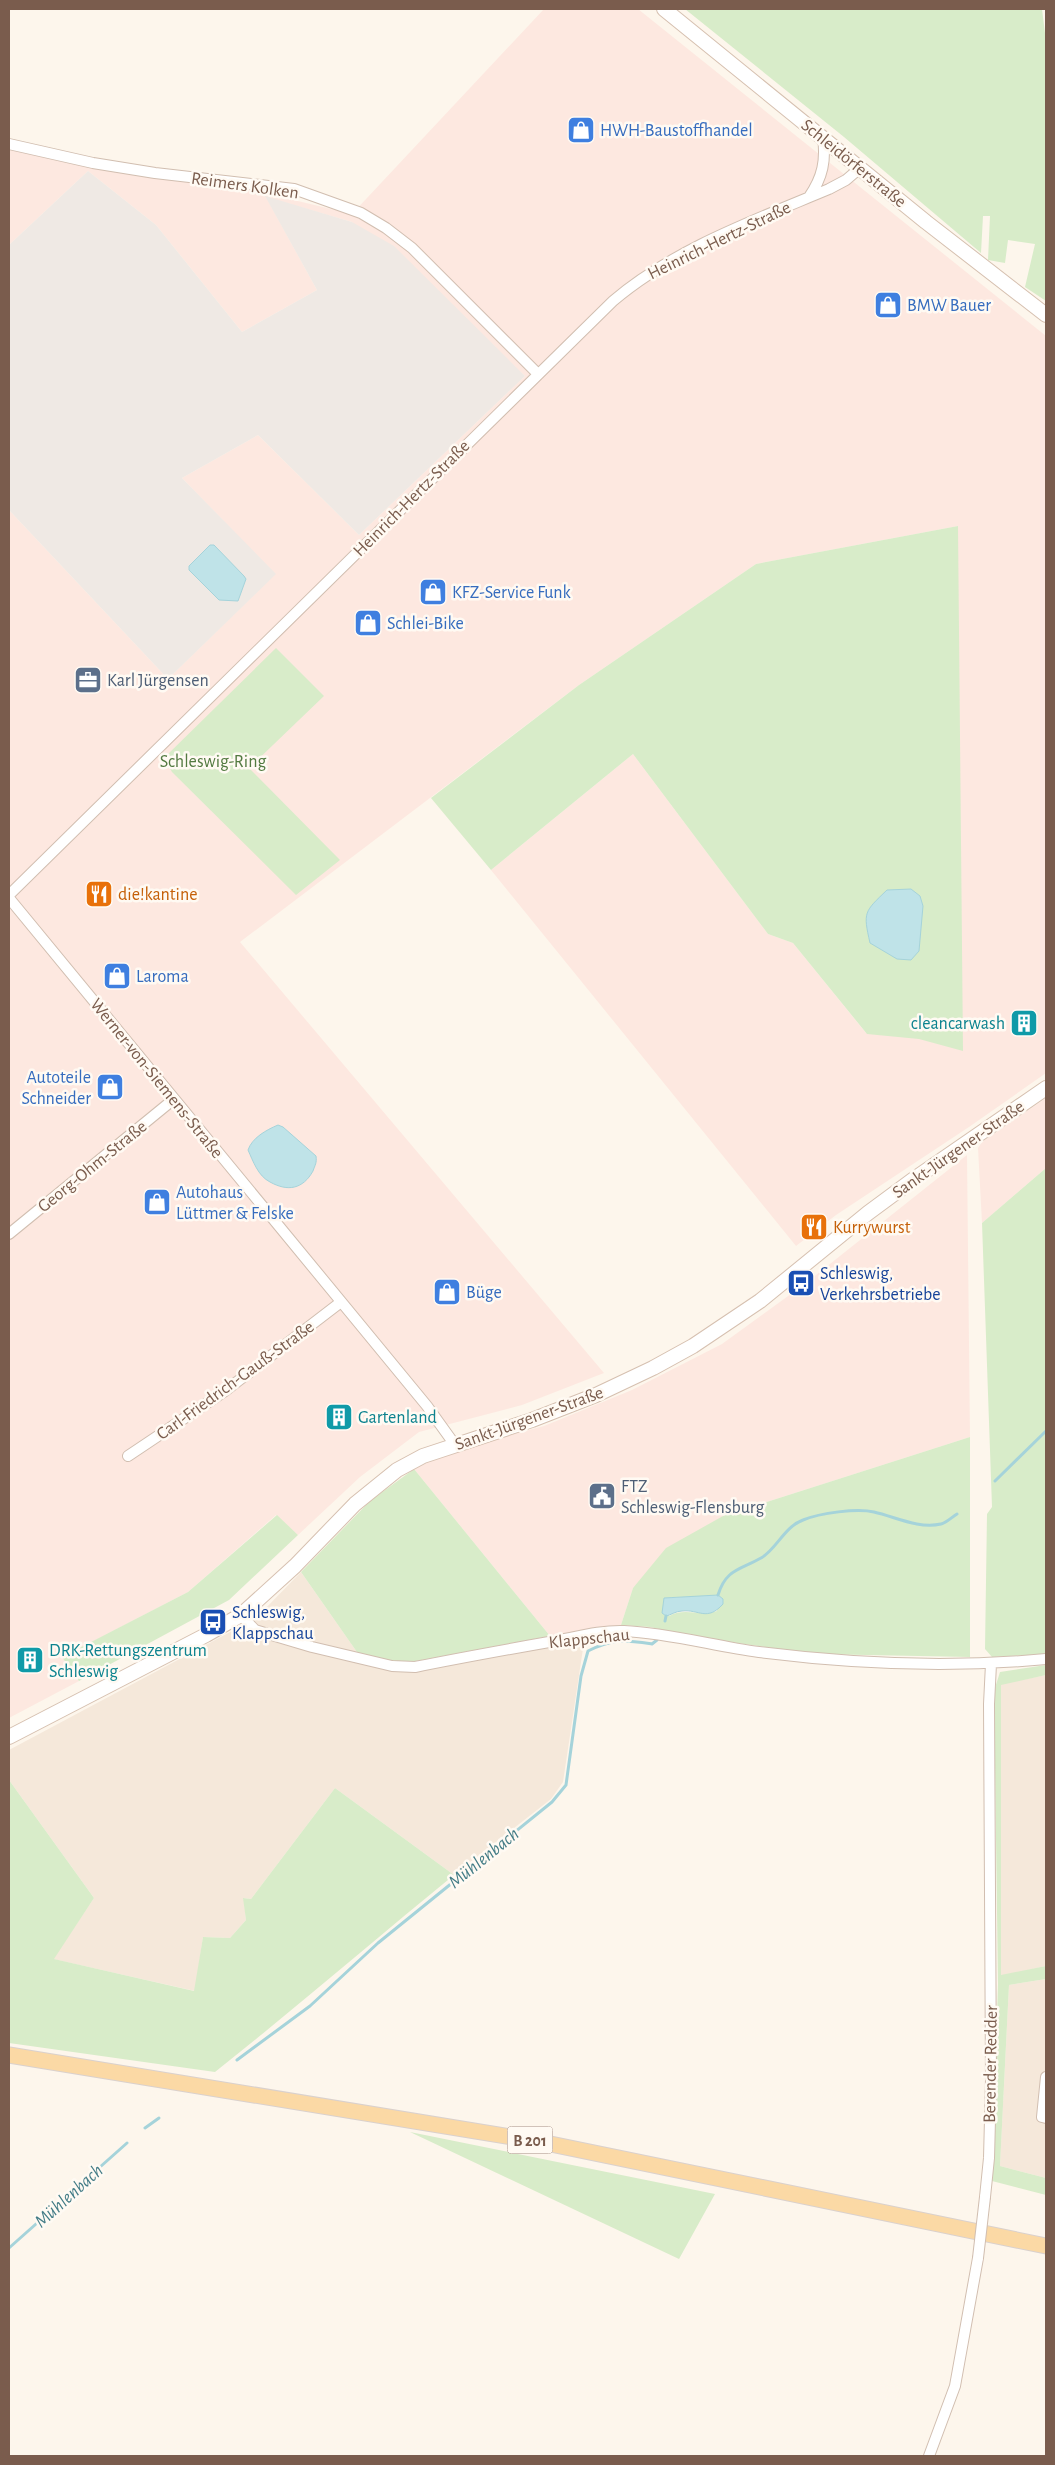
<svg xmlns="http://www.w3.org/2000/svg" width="1055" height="2465" viewBox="0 0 1055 2465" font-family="'Alegreya Sans',sans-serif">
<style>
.residential{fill:#f5e8da}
.commercial{fill:#fde8e0}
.industrial{fill:#efe9e4}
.green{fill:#d8ecc9;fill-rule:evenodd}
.water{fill:#bfe3e8;stroke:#a5d3da}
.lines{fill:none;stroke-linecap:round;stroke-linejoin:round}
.stream{stroke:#a5d3da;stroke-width:3}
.street-casing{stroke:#d1beb0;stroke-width:12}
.secondary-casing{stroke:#d6c0b0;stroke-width:16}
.primary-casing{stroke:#dad1cd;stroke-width:17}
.street{stroke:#fff;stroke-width:10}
.secondary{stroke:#fff;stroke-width:14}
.primary{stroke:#fbd9a5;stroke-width:15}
.street-bridge-casing{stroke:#d1beb0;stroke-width:12;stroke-linecap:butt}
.street-bridge{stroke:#fff;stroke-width:10}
.labels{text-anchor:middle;stroke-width:5;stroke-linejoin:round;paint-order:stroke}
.shield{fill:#fffaf3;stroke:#a28b7f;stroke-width:1}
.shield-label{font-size:16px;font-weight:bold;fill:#7a5c4d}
.shop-label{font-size:18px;fill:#366cbe;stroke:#fffaf3;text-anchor:start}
.street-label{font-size:18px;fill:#7a5c4d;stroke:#fffaf3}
.service-label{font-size:18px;fill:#4e5e75;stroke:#fffaf3;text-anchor:start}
.park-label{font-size:18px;fill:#537a41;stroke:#fffaf3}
.food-label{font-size:18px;fill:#c56008;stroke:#fffaf3;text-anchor:start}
.culture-label{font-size:18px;fill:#0d838f;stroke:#fffaf3;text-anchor:start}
.transit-label{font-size:18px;fill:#164399;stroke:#fffaf3;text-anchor:start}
.water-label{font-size:19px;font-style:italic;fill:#437c86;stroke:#fffaf3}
</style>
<rect width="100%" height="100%" fill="#fdf6ec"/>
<path class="residential" d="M301,1572L359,1655L390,1661H416L582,1631L584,1642L563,1782L551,1799L454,1875L335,1788L251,1899L244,1898L246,1920L230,1938L203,1937L195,1991L53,1959L94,1898L9,1780V1750L232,1631L261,1613Z
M1046,1675V1966L1001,1976V1684Z
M1046,1979V2178L1000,2166L1009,1985Z"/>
<path class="commercial" d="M544,9H638L1046,336V1073L969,1127L836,1215L796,1246L491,870L633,754L768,934L793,943L866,1033L829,896L958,526L756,564L579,685L240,942L604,1373L522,1405L419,1432L360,1477L298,1535L276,1515L188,1592L63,1657L79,1681L9,1718V510L168,679L275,574L182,478L258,435L359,535L525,376L352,222L266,197L317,290L242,332L156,225L88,171L9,245V149L87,167L248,189L352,214Z
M1046,1098V1168L982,1223L978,1148L982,1142Z
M967,1155L970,1437L723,1516L633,1588L621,1625L550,1636L414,1469L454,1450L544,1426L632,1390L722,1344L806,1283Z"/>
<path class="industrial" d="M88,171L156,225L242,332L317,290L265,196L352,222L394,246L525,376L359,535L258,435L182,478L276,574L168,679L9,510V245Z"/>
<path class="green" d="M685,9H1042L1046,41V301L1025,287L1035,244L1008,240L1005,263L988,260L990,216H983L981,253L844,137Z
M958,526L963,1051L919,1039L867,1034L793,943L768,934L633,754L491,870L431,798L579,685L756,564Z
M276,648L324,696L249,768L340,860L296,895L172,772L167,763V755Z
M1046,1168V1654L992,1657L985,1649L987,1514L992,1507L982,1223Z
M970,1437V1657L815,1654L701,1638L650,1627L621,1625L633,1588L666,1548L723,1516ZM718,1595L717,1611C700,1617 685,1607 669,1616L671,1597L705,1598Z
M414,1469L550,1636L416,1661H390L359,1655L301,1572L370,1501Z
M277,1515L298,1535L229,1600L79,1681L62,1657L188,1592Z
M1046,1665V1675L1001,1685V1975L1046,1966V1979L1009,1985L1000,2166L1046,2178V2195L992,2181L998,1984L994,1691L1000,1672Z
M9,1780L94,1898L54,1959L194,1991L203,1937L230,1938L246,1920L243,1898L251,1899L335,1788L454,1875C374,1940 296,2008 215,2072L9,2043Z
M410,2132L715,2194L679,2259Z"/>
<path class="water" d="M210,545H214L244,576L246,579L238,601L219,600L189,570V566Z
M911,889L920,896L923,906L919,951L911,960L897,959L870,943C863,912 864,912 887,890Z
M278,1125L283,1127L316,1156C317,1163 315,1165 313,1171C303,1189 288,1192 270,1182C258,1176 253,1161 248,1150C252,1138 266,1130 278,1125Z
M718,1595L723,1599V1604C707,1622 699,1609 682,1611C676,1611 671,1615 666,1616L662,1613L664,1598Z"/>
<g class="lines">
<path class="stream" d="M995,1481L1046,1431
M718,1595C726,1569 740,1570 761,1558C776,1550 784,1527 803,1520C820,1513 857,1508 874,1512C896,1517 918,1529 941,1524C946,1523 952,1517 957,1514
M665,1621L666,1616
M237,2060L310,2006L378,1943L552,1802L566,1785L581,1676L588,1651C613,1638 625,1640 652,1644L657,1640
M145,2128L159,2118
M9,2248L127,2143"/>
<g class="street-casing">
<path id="street" d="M9,144L93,163L155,173L294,189L361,213L386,228L412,248L538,374
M809,197C823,177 826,160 823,137
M9,895L613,301C674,249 755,220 829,189L846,180L860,168
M9,898L427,1406L455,1445
M9,1234L174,1099
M128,1456L225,1391L341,1302
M241,1615L255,1630L312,1647L392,1666L415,1667C460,1658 504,1650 549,1642C573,1638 600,1630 624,1631C669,1633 714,1646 759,1652C854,1664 951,1668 1046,1659
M1046,2077L1042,2117L1046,2118
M985,2197L989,2158L991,2080L989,1704L991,1664
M929,2456L955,2386L978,2258"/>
</g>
<g class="secondary-casing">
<path id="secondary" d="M664,9L926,222L1046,315
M9,1737L206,1635L241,1615L295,1566L355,1504L397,1470L423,1456L532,1420L596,1395L653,1368L693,1346L760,1301L868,1213L914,1179L1046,1088"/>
</g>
<g class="primary-casing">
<path id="primary" d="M9,2055L536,2141L1046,2246"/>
</g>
<use href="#street" class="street"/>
<use href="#secondary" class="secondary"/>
<use href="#primary" class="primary"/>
<g class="street-bridge-casing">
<path id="street-bridge" d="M978,2258L985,2197"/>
</g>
<use href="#street-bridge" class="street-bridge"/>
</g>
<defs>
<g id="shop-square" transform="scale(1.4375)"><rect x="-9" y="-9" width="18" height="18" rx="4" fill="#3f7fe0" stroke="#fffaf3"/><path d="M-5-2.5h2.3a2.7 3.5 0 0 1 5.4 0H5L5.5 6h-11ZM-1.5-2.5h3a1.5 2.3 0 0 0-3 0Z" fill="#fff"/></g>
<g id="office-square" transform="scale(1.4375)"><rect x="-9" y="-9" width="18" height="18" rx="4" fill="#5c6f8a" stroke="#fffaf3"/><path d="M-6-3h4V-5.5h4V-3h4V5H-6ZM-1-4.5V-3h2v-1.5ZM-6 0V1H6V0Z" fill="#fff"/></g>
<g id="restaurant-square" transform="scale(1.4375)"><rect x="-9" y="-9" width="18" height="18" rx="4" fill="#e8710a" stroke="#fffaf3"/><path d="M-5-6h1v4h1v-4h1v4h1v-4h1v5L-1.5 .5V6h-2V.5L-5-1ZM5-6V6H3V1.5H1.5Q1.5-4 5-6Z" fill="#fff"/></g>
<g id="building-square" transform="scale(1.4375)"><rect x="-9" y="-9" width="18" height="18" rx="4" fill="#0f9aa8" stroke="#fffaf3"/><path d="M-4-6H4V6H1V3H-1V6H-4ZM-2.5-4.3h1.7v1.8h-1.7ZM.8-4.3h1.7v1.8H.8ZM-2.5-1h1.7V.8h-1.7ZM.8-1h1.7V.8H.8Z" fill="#fff"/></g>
<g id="bus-square" transform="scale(1.4375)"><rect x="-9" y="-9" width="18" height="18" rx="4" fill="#1a4fb4" stroke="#fffaf3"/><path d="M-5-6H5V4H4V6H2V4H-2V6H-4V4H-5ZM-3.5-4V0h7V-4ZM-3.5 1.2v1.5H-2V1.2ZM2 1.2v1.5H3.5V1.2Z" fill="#fff"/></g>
<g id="civic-square" transform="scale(1.4375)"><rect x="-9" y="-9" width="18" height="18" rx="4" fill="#5c6f8a" stroke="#fffaf3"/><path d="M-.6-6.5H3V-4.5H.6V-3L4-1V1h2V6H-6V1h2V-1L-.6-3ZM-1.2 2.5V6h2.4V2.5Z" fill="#fff"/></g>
</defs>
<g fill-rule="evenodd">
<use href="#shop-square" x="581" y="130"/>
<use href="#shop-square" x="888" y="305"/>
<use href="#shop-square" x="433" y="592"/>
<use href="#shop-square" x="368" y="623"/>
<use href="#office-square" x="88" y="680"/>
<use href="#restaurant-square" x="99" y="894"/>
<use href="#shop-square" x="117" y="976"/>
<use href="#building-square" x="1024" y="1023"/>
<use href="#shop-square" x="110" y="1087"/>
<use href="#shop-square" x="157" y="1202"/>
<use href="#restaurant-square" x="814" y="1227"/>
<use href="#bus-square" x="801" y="1283"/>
<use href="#shop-square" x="447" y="1292"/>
<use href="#building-square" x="339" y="1417"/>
<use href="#civic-square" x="602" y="1496"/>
<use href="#bus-square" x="213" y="1622"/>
<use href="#building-square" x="30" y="1660"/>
</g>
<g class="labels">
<rect class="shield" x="507.5" y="2126.5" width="45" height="27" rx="4"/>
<g class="shield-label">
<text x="530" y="2146">B 201</text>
</g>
<g class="shop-label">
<text x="600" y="136">HWH-Baustoffhandel</text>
<text x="907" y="311">BMW Bauer</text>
<text x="452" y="598">KFZ-Service Funk</text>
<text x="387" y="629">Schlei-Bike</text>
<text x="136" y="982">Laroma</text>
<text x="91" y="1083" text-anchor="end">Autoteile<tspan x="91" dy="21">Schneider</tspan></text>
<text x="176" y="1198">Autohaus<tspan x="176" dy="21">Lüttmer &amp; Felske</tspan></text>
<text x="466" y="1298">Büge</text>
</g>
<g class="street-label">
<text transform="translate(854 163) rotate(39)" y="6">Schleidörferstraße</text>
<text transform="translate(245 185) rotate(8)" y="6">Reimers Kolken</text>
<text transform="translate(719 240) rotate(-26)" y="6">Heinrich-Hertz-Straße</text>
<text transform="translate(411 498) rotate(-45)" y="6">Heinrich-Hertz-Straße</text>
<text transform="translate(157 1078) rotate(51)" y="6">Werner-von-Siemens-Straße</text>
<text transform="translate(958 1149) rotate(-35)" y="6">Sankt-Jürgener-Straße</text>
<text transform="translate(92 1166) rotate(-39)" y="6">Georg-Ohm-Straße</text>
<text transform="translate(235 1380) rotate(-36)" y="6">Carl-Friedrich-Gauß-Straße</text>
<text transform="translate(529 1418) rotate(-20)" y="6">Sankt-Jürgener-Straße</text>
<text transform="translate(589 1638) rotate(-6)" y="6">Klappschau</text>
<text transform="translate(990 2064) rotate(-89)" y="6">Berender Redder</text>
</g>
<g class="service-label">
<text x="107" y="686">Karl Jürgensen</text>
<text x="621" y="1492">FTZ<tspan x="621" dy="21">Schleswig-Flensburg</tspan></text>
</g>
<g class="park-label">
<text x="213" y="767">Schleswig-Ring</text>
</g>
<g class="food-label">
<text x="118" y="900">die!kantine</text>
<text x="833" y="1233">Kurrywurst</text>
</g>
<g class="culture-label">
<text x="1005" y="1029" text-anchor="end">cleancarwash</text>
<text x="358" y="1423">Gartenland</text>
<text x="49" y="1656">DRK-Rettungszentrum<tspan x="49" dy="21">Schleswig</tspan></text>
</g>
<g class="transit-label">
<text x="820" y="1279">Schleswig,<tspan x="820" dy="21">Verkehrsbetriebe</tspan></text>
<text x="232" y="1618">Schleswig,<tspan x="232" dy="21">Klappschau</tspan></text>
</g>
<g class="water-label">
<text transform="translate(483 1857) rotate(-39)" y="7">Mühlenbach</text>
<text transform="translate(68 2195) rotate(-42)" y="7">Mühlenbach</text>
</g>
</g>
<rect width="1055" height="2465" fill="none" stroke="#7a5c4d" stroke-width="20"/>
</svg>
